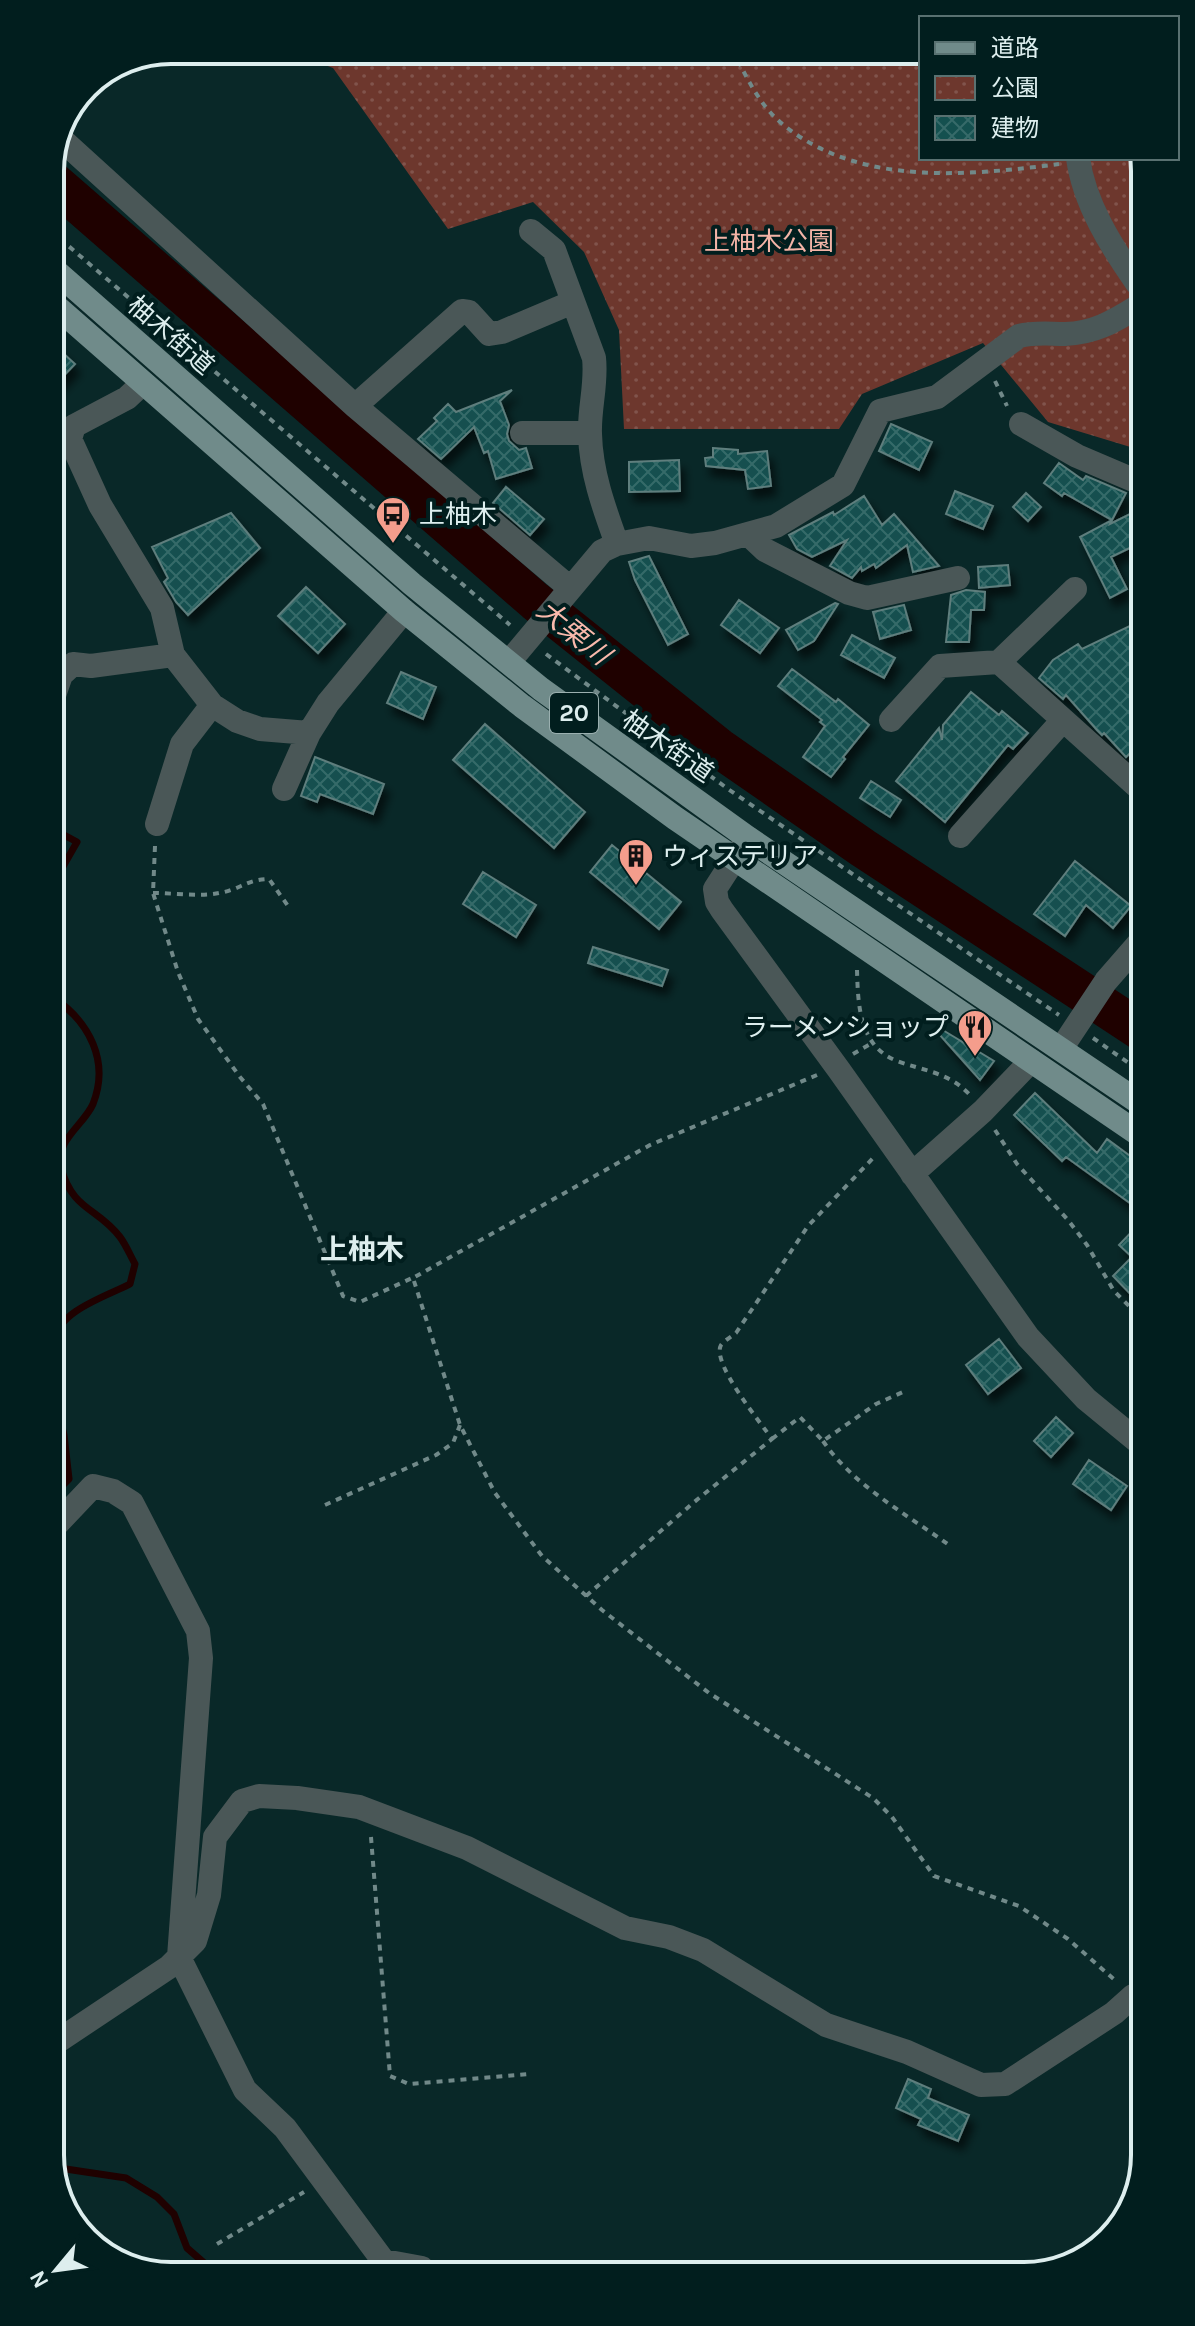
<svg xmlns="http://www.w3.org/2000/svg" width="1195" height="2326" viewBox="0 0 1195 2326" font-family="Karla,'Noto Sans JP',sans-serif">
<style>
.park{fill:url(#park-dots)}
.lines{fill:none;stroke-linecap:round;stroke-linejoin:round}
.stream{stroke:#1f0100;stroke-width:7}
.river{stroke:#1f0100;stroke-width:40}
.building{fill:url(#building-cross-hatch);stroke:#5e7e7d;stroke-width:2;filter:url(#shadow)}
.path{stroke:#718989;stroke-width:4;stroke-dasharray:6 6;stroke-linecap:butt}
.minor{stroke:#4a5757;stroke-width:24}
.major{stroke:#708b8a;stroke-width:24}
.labels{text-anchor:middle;stroke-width:8;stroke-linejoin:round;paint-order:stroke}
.shield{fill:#011e1e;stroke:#9bb0b0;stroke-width:2}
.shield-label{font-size:24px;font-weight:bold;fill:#dee}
.park-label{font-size:26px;fill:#f3b4a7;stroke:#011e1e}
.street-label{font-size:26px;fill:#dee;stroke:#011e1e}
.poi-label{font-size:26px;fill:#dee;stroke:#011e1e;text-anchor:start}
.water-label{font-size:28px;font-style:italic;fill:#f9b9ac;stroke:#011e1e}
.neighbourhood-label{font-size:28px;font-weight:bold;fill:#dee;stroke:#011e1e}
.rim{fill:none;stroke:#dee;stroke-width:4}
</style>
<defs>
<pattern id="park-dots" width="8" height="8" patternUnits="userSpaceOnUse" patternTransform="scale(2)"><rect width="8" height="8" fill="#6d372d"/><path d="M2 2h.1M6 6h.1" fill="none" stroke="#81544c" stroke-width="1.8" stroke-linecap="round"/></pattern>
<pattern id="building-cross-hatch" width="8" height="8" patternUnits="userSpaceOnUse" patternTransform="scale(2)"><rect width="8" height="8" fill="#14504f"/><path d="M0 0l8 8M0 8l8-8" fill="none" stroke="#366a69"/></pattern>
<filter id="shadow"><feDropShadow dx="5" dy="9" stdDeviation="4" flood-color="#0009"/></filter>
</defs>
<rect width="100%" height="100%" fill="#092828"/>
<path class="park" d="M286,50H921V158H1136L1137,449L1048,422L983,343L862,394L839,429H624L619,330L584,252L533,202L448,229L333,68Z"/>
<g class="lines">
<path class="stream" d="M53,829L77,842L53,884
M54,998C89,1022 110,1061 93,1104C84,1125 54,1141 61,1168C73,1211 97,1207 120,1237C126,1245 130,1255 135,1264L130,1284C107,1296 58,1311 55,1340
M56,1402L64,1435L69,1479L56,1492
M59,2168L126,2178L157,2197L174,2214L187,2248L218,2275"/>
<path class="river" d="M50,179L535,601L719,748L863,848L1140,1030"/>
</g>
<path class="building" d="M51,342L75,364L51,389Z
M512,390L500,401L509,425L507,434L509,441L519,450L526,448L532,468L496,479L488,451L484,453L474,427L441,459L418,439L437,421L434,418L448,404L456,412Z
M891,424L932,442L919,470L879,451Z
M713,448L738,450V454L767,451L771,486L748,489L745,470L706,466L705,458L713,457Z
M679,460L680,491L629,492V462Z
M1059,463L1083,480L1086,476L1126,493L1112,520L1064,493L1062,496L1044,483Z
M506,487L544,519L530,535L493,503Z
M955,491L993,506L983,529L946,514Z
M1026,493L1041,507L1028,521L1013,507Z
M864,496L882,525L894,514L939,566L913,572L907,545L876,568L874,564L862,571L861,567L852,578L830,566L847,540L812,557L797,549L789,535L833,512L834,515Z
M1138,510V544L1111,557L1127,589L1110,598L1080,537L1112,520L1110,524Z
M231,513L260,548L188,615L176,602L164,582L168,578L152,547Z
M649,556L688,634L668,645L635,580L629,562Z
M1008,565L1010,585L979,588L978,567Z
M306,587L345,624L318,653L278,616Z
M966,590L985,592L984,610H971L969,642H946L951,595Z
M739,600L779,628L760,653L721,625Z
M835,603L838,604L814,641L798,650L786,630Z
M904,605L911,630L880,639L873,612Z
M1138,622L1139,745L1126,757L1104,733L1102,735L1097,730L1066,695L1063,699L1039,678L1053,660L1078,644L1082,649Z
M852,635L895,658L884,678L841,655Z
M792,669L836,702L838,699L869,725L843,757L845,759L831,777L803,757L825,726L820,722L822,720L778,686Z
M401,672L436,687L423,719L387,703Z
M971,692L999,715L1002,711L1028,733L1013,749L1008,745L945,822L896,781L939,728L942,740L943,725Z
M485,724L585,812L554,848L453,760Z
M315,757L384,784L373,814L320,794L317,802L301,796Z
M871,781L901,800L890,817L860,798Z
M612,845L681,902L659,929L590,872Z
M1075,861L1131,906L1113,928L1086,905L1065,936L1034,914Z
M483,872L536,905L516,937L463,904Z
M593,947L668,970L662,986L588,963Z
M941,1029L994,1061L980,1080L938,1033Z
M1035,1093L1097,1153L1107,1139L1141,1164V1211L1066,1157L1062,1161L1014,1115Z
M1141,1222V1305L1113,1276L1132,1257L1119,1245Z
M999,1339L1021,1368L988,1394L966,1365Z
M1056,1417L1073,1433L1051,1457L1034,1441Z
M1089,1460L1127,1486L1111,1510L1073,1484Z
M908,2079L931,2089L928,2098L969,2115L958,2141L918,2125L921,2119L896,2108Z"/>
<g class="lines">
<path class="path" d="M733,50C745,75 759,104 780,122C856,187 966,176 1059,164
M51,231L510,625
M995,381L1007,406
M546,654L728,789L1059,1015
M155,846L153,893L178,972L198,1019L240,1077L263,1104L343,1296L360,1302L412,1278
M153,893C175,893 199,897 219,893C239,890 248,879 269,879L288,906
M857,970C858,1005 859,1046 897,1061C924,1071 948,1072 969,1094
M1093,1038L1140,1071
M853,1054L872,1043
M817,1075L650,1145L413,1278L460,1425L495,1493L542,1556L602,1610L709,1693L873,1798L892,1817L934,1876L1019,1906L1068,1939L1117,1982
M995,1130L1017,1164L1068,1220L1087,1245L1114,1291L1141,1318
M772,1439L800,1417L823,1441L876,1404L903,1392
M823,1441C853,1485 906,1514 949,1545
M325,1505L436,1455L453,1443L460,1425
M586,1596L693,1503L772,1439C761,1423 711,1363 721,1345C724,1341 732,1336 736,1333L808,1226L875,1156
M371,1837L390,2076L409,2084L528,2074
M217,2244L304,2192"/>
<path class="minor" d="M61,139L355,406L570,588
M1078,158C1084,203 1111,246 1137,283
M531,231L554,250L594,358C597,384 589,408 590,434C591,473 604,508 617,544
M143,383L127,398L74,426L70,439L100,505L162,608L173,655L212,705L237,721L260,729L309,733
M355,406L462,311L469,312L489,334L502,332L573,302
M1021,424L1077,456L1138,482
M522,433H590
M748,534L765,550L849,593L867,598L958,578
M509,662L602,551L617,544L649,538L691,546L715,543L776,526L843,485L880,411L937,397L1019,336C1035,332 1049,334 1065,334C1094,333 1113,322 1137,307
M999,662L1075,589
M53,698L61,675L73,664L91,666L173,655
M891,720L940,666L999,662L1139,788
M284,789L309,733L328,703L404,611
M157,824L182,744L212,705
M960,836L1063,720
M748,838L715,889L717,902L722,910L839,1070L1028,1337L1086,1399L1142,1445
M1061,1049L1106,981L1140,942
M912,1174L983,1111L1031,1061
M56,1525L93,1486L113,1491L132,1503L198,1631L201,1658L179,1957L245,2090L285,2128L393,2274
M58,2041L169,1967L195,1941L209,1895L215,1837L242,1801L259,1796L297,1798L359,1807L467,1848L625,1928L669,1937L703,1950L826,2025L907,2052L981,2085L1005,2084L1114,2013L1133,1996L1144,1992
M384,2261L422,2268L426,2273"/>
<path class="major" d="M51,267L412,584L541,689L748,838L1140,1103
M51,302L404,611L522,706L675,818L1140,1135"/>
</g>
<defs>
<g id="bus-pin" transform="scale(1.8)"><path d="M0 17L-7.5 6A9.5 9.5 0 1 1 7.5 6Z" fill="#f49d8c" stroke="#011e1e"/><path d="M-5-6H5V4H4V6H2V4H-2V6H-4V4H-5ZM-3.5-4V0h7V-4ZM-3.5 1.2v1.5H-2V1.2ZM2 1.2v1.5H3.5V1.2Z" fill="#111"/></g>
<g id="building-pin" transform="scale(1.8)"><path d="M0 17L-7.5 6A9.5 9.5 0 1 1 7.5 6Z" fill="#f49d8c" stroke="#011e1e"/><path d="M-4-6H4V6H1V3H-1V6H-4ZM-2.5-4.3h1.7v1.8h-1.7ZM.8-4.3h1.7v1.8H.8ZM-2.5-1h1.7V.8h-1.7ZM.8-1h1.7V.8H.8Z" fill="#111"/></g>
<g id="restaurant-pin" transform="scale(1.8)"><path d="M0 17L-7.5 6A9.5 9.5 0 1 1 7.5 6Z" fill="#f49d8c" stroke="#011e1e"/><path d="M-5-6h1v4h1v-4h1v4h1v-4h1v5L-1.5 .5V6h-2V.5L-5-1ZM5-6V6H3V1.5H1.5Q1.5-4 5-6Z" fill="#111"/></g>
</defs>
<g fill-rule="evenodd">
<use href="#bus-pin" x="393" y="514"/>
<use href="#building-pin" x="636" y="856"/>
<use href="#restaurant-pin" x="975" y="1027"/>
</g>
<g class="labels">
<rect class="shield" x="550" y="693" width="48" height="40" rx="6"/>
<g class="shield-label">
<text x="574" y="721">20</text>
</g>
<g class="park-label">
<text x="769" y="250">上柚木公園</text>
</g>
<g class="street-label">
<text transform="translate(171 335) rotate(41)" y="9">柚木街道</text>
<text transform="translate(668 746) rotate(35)" y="9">柚木街道</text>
</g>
<g class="poi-label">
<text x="419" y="523">上柚木</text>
<text x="662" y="865">ウィステリア</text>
<text x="949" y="1036" text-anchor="end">ラーメンショップ</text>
</g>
<g class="water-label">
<text transform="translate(574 632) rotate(39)" y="10">大栗川</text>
</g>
<g class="neighbourhood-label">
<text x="362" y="1259">上柚木</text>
</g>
</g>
<path d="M0 0H1195V2326H0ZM171 64H1024A107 107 0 0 1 1131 171V2155A107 107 0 0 1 1024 2262H171A107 107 0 0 1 64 2155V171A107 107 0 0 1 171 64Z" fill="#011e1e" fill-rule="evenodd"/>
<path class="rim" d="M171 64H1024A107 107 0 0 1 1131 171V2155A107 107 0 0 1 1024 2262H171A107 107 0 0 1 64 2155V171A107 107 0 0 1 171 64Z"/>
<rect x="919" y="16" width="260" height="144" fill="#011e1e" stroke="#597171" stroke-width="2"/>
<rect x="935" y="42" width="40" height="12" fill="#708b8a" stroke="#597171" stroke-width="2"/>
<text x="991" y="56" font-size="24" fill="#ddeeee">道路</text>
<rect x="935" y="76" width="40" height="24" fill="url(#park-dots)" stroke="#597171" stroke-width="2"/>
<text x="991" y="96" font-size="24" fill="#ddeeee">公園</text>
<rect x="935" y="116" width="40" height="24" fill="url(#building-cross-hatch)" stroke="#597171" stroke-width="2"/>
<text x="991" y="136" font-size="24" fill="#ddeeee">建物</text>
<g transform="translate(56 2270) rotate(241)" stroke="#011e1e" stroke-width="6" paint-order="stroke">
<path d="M0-6L14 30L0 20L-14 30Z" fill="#ddeeee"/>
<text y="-12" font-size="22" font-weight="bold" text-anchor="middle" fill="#ddeeee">N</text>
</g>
</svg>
